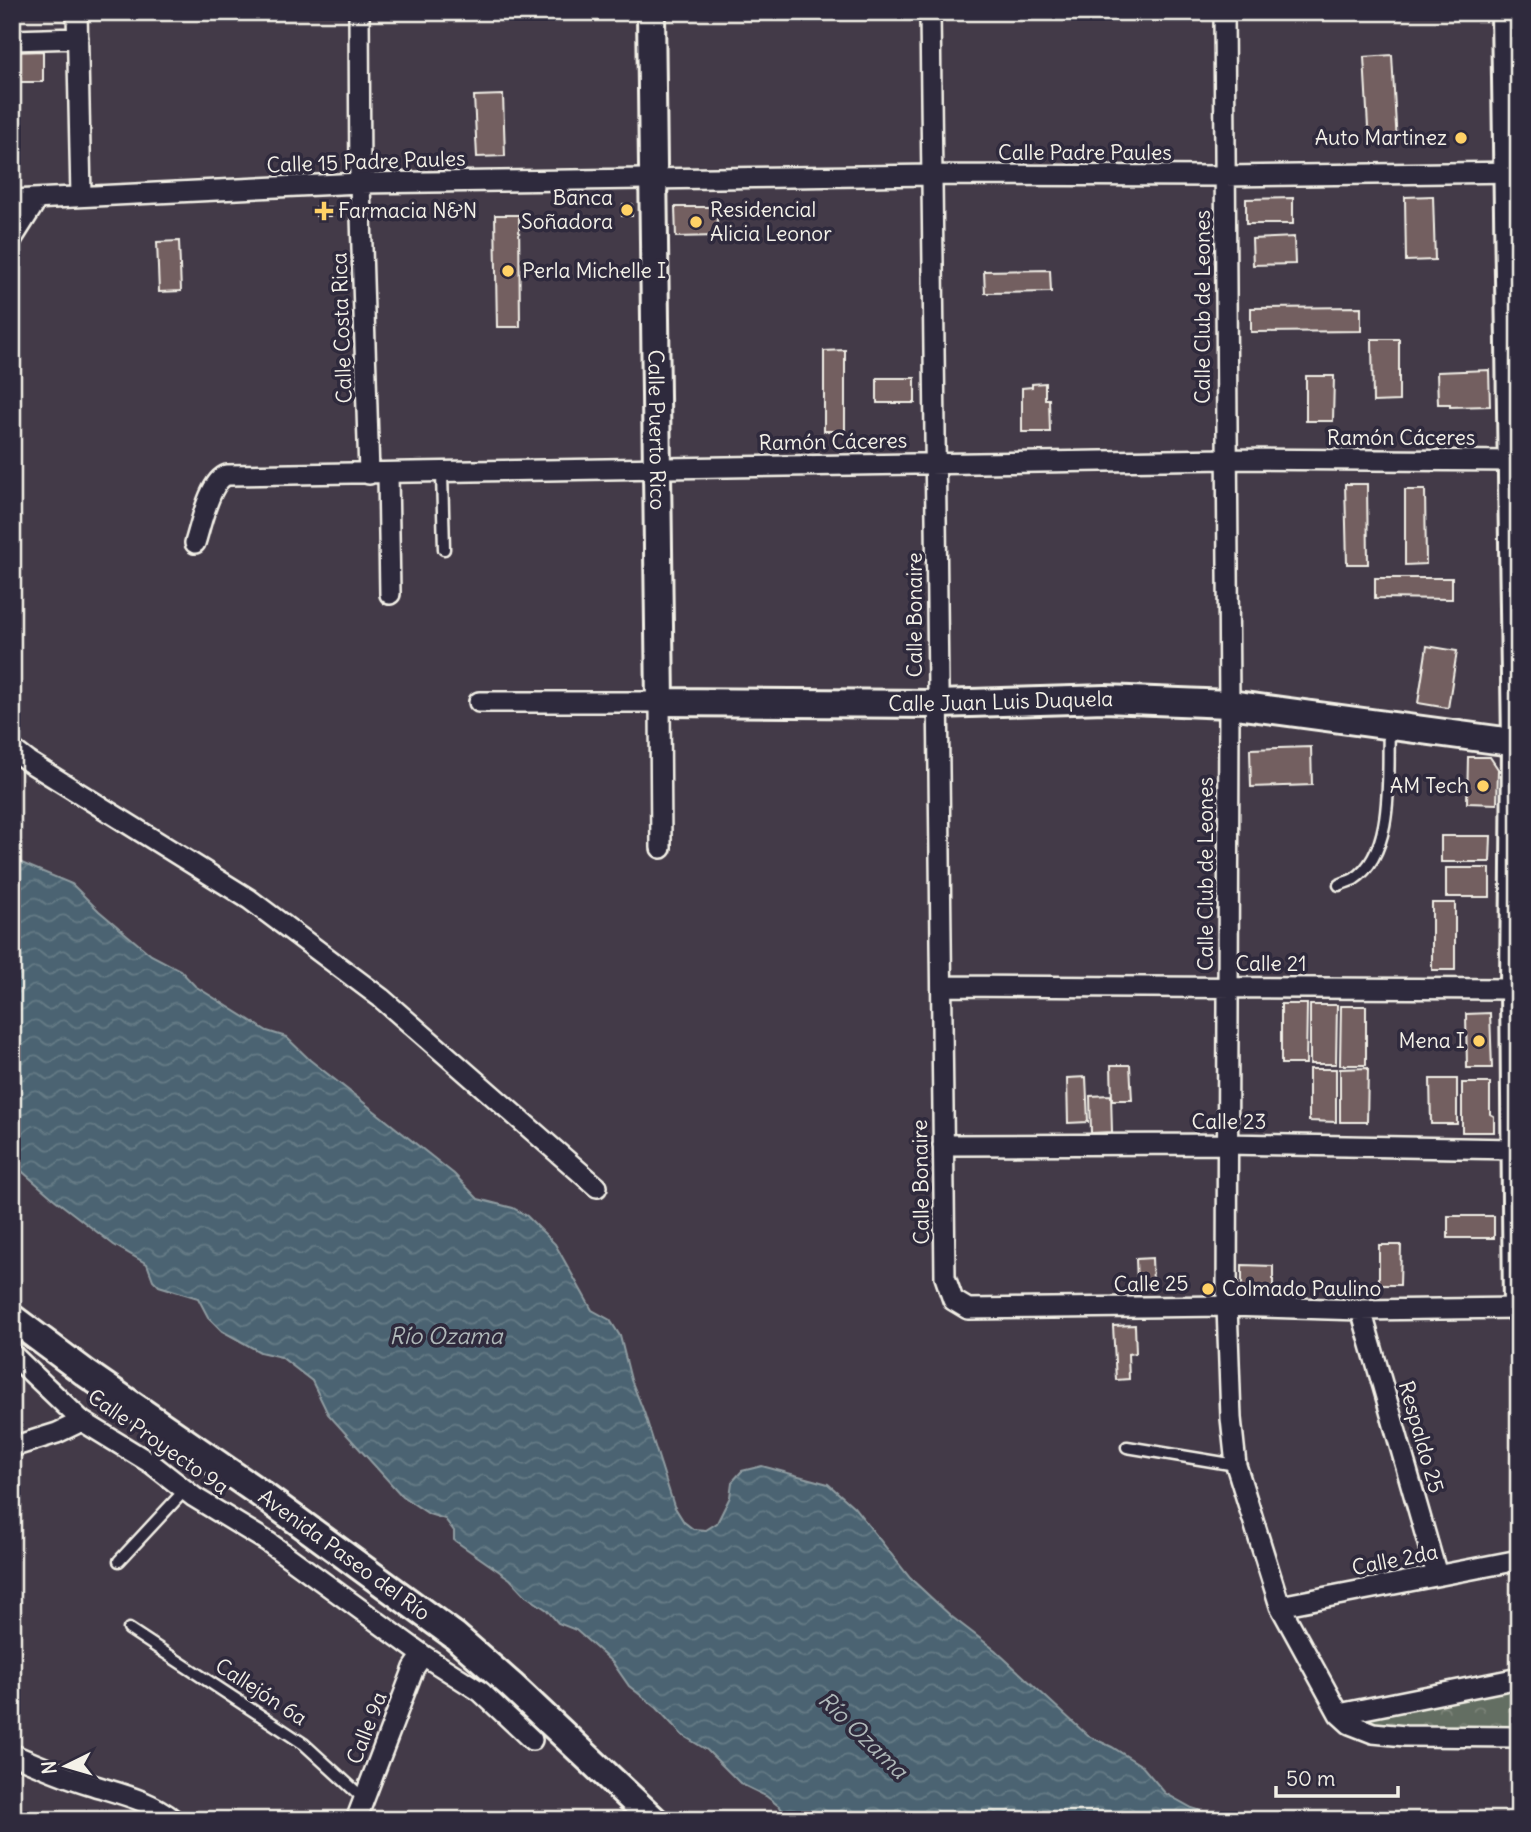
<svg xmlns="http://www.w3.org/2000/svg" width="1531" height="1832" viewBox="0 0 1531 1832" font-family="Delius,sans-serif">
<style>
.forest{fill:url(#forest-crowns);stroke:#acb0a5;stroke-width:2}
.water{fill:url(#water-waves);stroke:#8f9ca1;stroke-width:2}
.building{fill:#735e61;stroke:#f4f1e8;stroke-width:2}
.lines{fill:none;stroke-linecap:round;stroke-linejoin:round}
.lane-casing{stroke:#f4f1e8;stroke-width:15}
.street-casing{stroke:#f4f1e8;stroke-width:24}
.secondary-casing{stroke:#f4f1e8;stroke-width:32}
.lane{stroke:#2f2a3d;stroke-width:10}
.street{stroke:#2f2a3d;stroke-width:19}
.secondary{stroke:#2f2a3d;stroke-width:26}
.poi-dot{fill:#ffd166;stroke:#2f2a3d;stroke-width:2.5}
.labels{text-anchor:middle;stroke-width:7;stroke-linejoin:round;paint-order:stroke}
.poi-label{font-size:21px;fill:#f4f1e8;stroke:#2f2a3d;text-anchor:end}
.street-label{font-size:21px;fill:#f4f1e8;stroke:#2f2a3d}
.water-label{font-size:23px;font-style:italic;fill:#b0b9b9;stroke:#2f2a3d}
</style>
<defs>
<pattern id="forest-crowns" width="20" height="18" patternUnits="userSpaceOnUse" patternTransform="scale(1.75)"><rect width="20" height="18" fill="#646e62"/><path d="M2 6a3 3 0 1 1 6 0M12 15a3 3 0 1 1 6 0" fill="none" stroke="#7b8378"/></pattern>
<pattern id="water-waves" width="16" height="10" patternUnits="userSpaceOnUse" patternTransform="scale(1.75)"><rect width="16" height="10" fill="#4b6472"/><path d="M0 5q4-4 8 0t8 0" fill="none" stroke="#667b86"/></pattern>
</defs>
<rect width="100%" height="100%" fill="#433a48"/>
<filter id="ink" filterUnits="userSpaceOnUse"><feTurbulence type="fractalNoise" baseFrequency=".0143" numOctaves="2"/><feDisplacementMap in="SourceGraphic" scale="14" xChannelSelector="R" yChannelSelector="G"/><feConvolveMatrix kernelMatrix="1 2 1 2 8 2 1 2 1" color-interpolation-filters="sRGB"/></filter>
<g filter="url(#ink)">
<path class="forest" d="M1519,1688V1727L1377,1726L1358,1717Z"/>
<path class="water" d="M12,859L72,884L99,911L151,955L180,970L195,986L267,1031L286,1037L310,1060L454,1174L478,1199L513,1208L527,1216L555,1244L592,1310L610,1320L620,1336L631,1380L644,1412L674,1506L684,1522L693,1529L706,1530L717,1523L730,1497L732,1482L742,1471L762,1466L828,1484L854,1507L910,1578L952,1617L995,1650L1088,1736L1112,1747L1142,1766L1165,1793L1192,1808L1229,1820H789L780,1807L766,1796L741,1784L707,1750L682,1735L657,1708L629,1686L613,1663L576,1630L558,1623L547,1610L526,1596L510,1579L454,1540V1531L445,1519L429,1514L402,1496L328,1414L312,1381L281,1357L260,1352L222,1331L208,1317L198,1298L159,1286L153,1280L147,1264L114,1245L54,1199L16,1166L12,1161Z"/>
<path class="building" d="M43,51V82H12V52Z
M1392,55L1397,144L1369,145L1364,57Z
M503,95L505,156L477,157L474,96Z
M1433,196L1435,260L1406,261L1405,197Z
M1293,198V224H1246V199Z
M623,204H632V216H622Z
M316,207H331V216H316Z
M675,207H717V236L676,237Z
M495,215H519L520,327H497Z
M1294,237L1295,264L1253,265L1252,239Z
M179,241L181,291L159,292L157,242Z
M1050,270L1051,292L985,293L984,271Z
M1361,307V331L1251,332V308Z
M1372,339H1399V401L1373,402Z
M845,350V431H824V351Z
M1489,370L1490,406L1450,407V404H1438L1437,372Z
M1306,376H1334L1333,421H1306Z
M877,378H915V403H877Z
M1045,383V399H1049L1050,432H1022V388L1032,387V384Z
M1345,484H1367L1368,564H1347Z
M1405,490H1425L1426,564L1405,565Z
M1375,578H1452V599L1375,598Z
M1427,646L1457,651L1448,708L1418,703Z
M1311,747L1312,785L1251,787L1250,749Z
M1468,757H1490L1498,769L1497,804L1467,803Z
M1441,836H1491L1490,862H1441Z
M1446,868H1490V897H1446Z
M1432,903H1455V970H1432Z
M1281,1004H1307L1306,1064H1281Z
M1310,1005H1337L1336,1064H1310Z
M1341,1006H1366V1065H1340Z
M1490,1013L1492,1068H1467L1466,1014Z
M1111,1065H1130L1132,1100H1112Z
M1368,1068L1367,1122H1340V1069Z
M1309,1069H1336V1122L1309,1121Z
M1086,1077L1088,1122L1068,1123L1067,1078Z
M1430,1079H1457V1124H1431Z
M1462,1083H1490V1114L1494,1116V1132H1462Z
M1111,1095L1112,1132L1091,1133L1090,1096Z
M1448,1216H1494V1238H1448Z
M1379,1245H1401L1400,1285H1379Z
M1152,1258L1153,1282H1137L1136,1259Z
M1242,1265L1273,1266V1292H1242Z
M1135,1325L1136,1353L1128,1354L1129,1379L1116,1380L1113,1326Z"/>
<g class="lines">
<g class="lane-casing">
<path id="lane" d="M442,473L444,549
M1339,885C1343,883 1350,881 1354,879C1396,852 1387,771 1389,727
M1127,1447L1236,1465
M119,1561L185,1490
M129,1629L304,1744L364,1799"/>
</g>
<g class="street-casing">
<path id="street" d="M77,12L81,196
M359,12L360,183L369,474
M930,12L945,1277L953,1300L968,1309L1227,1306L1361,1310L1519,1308
M1224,12L1229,704L1227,1306L1231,1418L1236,1465L1280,1606L1339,1714L1350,1724L1373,1733L1405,1736L1519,1737
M12,40L78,38
M12,200L360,183L934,175L1225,176L1519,172
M12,239L36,201
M388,474L390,594
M195,543C201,525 209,481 227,475L1227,459L1519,461
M479,702H660L661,848
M12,749L29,762L249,899L381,998L597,1187
M943,986L1514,989
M943,1145L1226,1144L1515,1149
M1361,1310L1437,1575
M12,1354L82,1421L152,1464L194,1497L268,1542L423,1655L481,1692L532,1740
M12,1447L57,1433L82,1421
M1280,1606L1519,1560
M1339,1714L1519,1678
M12,1754C37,1765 63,1776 89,1784C120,1794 148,1799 174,1820
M356,1820L414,1668L423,1655"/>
</g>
<g class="secondary-casing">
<g id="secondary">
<path id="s1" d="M651,12L660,702L938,704L1105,699L1229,704L1519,743"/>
<path d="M1505,12L1516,742L1514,989L1517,1308"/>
<path id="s2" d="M12,1318L87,1374L258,1492L455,1636L511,1685L654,1820"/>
</g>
</g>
<use href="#lane" class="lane"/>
<use href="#street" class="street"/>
<use href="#secondary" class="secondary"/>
</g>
</g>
<g class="poi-dot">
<circle cx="1461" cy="138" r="7"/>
<circle cx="627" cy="210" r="7"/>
<path d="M320.5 200.5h7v7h7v7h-7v7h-7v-7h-7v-7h7z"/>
<circle cx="696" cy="222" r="7"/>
<circle cx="508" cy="271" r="7"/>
<circle cx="1483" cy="786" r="7"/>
<circle cx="1479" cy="1041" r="7"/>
<circle cx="1208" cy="1289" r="7"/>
</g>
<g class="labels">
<g class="poi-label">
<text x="1447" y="145">Auto Martinez</text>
<text x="613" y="205">Banca<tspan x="613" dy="24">Soñadora</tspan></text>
<text x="710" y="217" text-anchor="start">Residencial<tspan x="710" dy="24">Alicia Leonor</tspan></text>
<text x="338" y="218" text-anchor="start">Farmacia N&amp;N</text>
<text x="522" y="278" text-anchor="start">Perla Michelle I</text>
<text x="1469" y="793">AM Tech</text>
<text x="1465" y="1048">Mena I</text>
<text x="1222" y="1296" text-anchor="start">Colmado Paulino</text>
</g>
<g class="street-label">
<text x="1085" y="160">Calle Padre Paules</text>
<text transform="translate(366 162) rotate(-2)" y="7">Calle 15 Padre Paules</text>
<text transform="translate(1203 307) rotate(-90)" y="7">Calle Club de Leones</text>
<text transform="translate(342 328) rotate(-92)" y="7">Calle Costa Rica</text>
<text dy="7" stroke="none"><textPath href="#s1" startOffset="418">Calle Puerto Rico</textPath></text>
<text x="1401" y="445">Ramón Cáceres</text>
<text transform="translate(833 442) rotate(-1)" y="7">Ramón Cáceres</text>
<text transform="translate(915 615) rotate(-90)" y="7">Calle Bonaire</text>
<text dy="7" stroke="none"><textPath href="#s1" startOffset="1031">Calle Juan Luis Duquela</textPath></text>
<text transform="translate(1206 874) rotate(-90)" y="7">Calle Club de Leones</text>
<text x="1271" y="971">Calle 21</text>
<text x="1229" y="1129">Calle 23</text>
<text transform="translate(921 1182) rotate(-91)" y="7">Calle Bonaire</text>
<text transform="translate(1151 1284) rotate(-1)" y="7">Calle 25</text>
<text transform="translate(1421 1437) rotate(74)" y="7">Respaldo 25</text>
<text transform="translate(158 1442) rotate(35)" y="7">Calle Proyecto 9a</text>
<text dy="7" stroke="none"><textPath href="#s2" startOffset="408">Avenida Paseo del Río</textPath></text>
<text transform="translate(1395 1560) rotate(-11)" y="7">Calle 2da</text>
<text transform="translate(261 1692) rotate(33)" y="7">Callejón 6a</text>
<text transform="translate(367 1728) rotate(-69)" y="7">Calle 9a</text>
</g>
<g class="water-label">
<text x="446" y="1344">Río Ozama</text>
<text transform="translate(863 1735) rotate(44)" y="8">Río Ozama</text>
</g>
</g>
<rect width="1531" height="1832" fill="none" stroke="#2f2a3d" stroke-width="42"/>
<rect x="21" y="21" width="1489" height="1790" fill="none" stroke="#f4f1e8" stroke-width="2.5" filter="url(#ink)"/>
<g transform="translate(66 1766) rotate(265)" stroke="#2f2a3d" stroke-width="5" paint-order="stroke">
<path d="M0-5L12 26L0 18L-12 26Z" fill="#f4f1e8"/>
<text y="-10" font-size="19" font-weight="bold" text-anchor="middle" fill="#f4f1e8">N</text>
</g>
<path d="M1276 1786v10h122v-10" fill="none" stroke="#f4f1e8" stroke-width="3.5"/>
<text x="1286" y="1786" font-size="21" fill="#f4f1e8" stroke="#2f2a3d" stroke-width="5" paint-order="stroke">50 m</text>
</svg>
